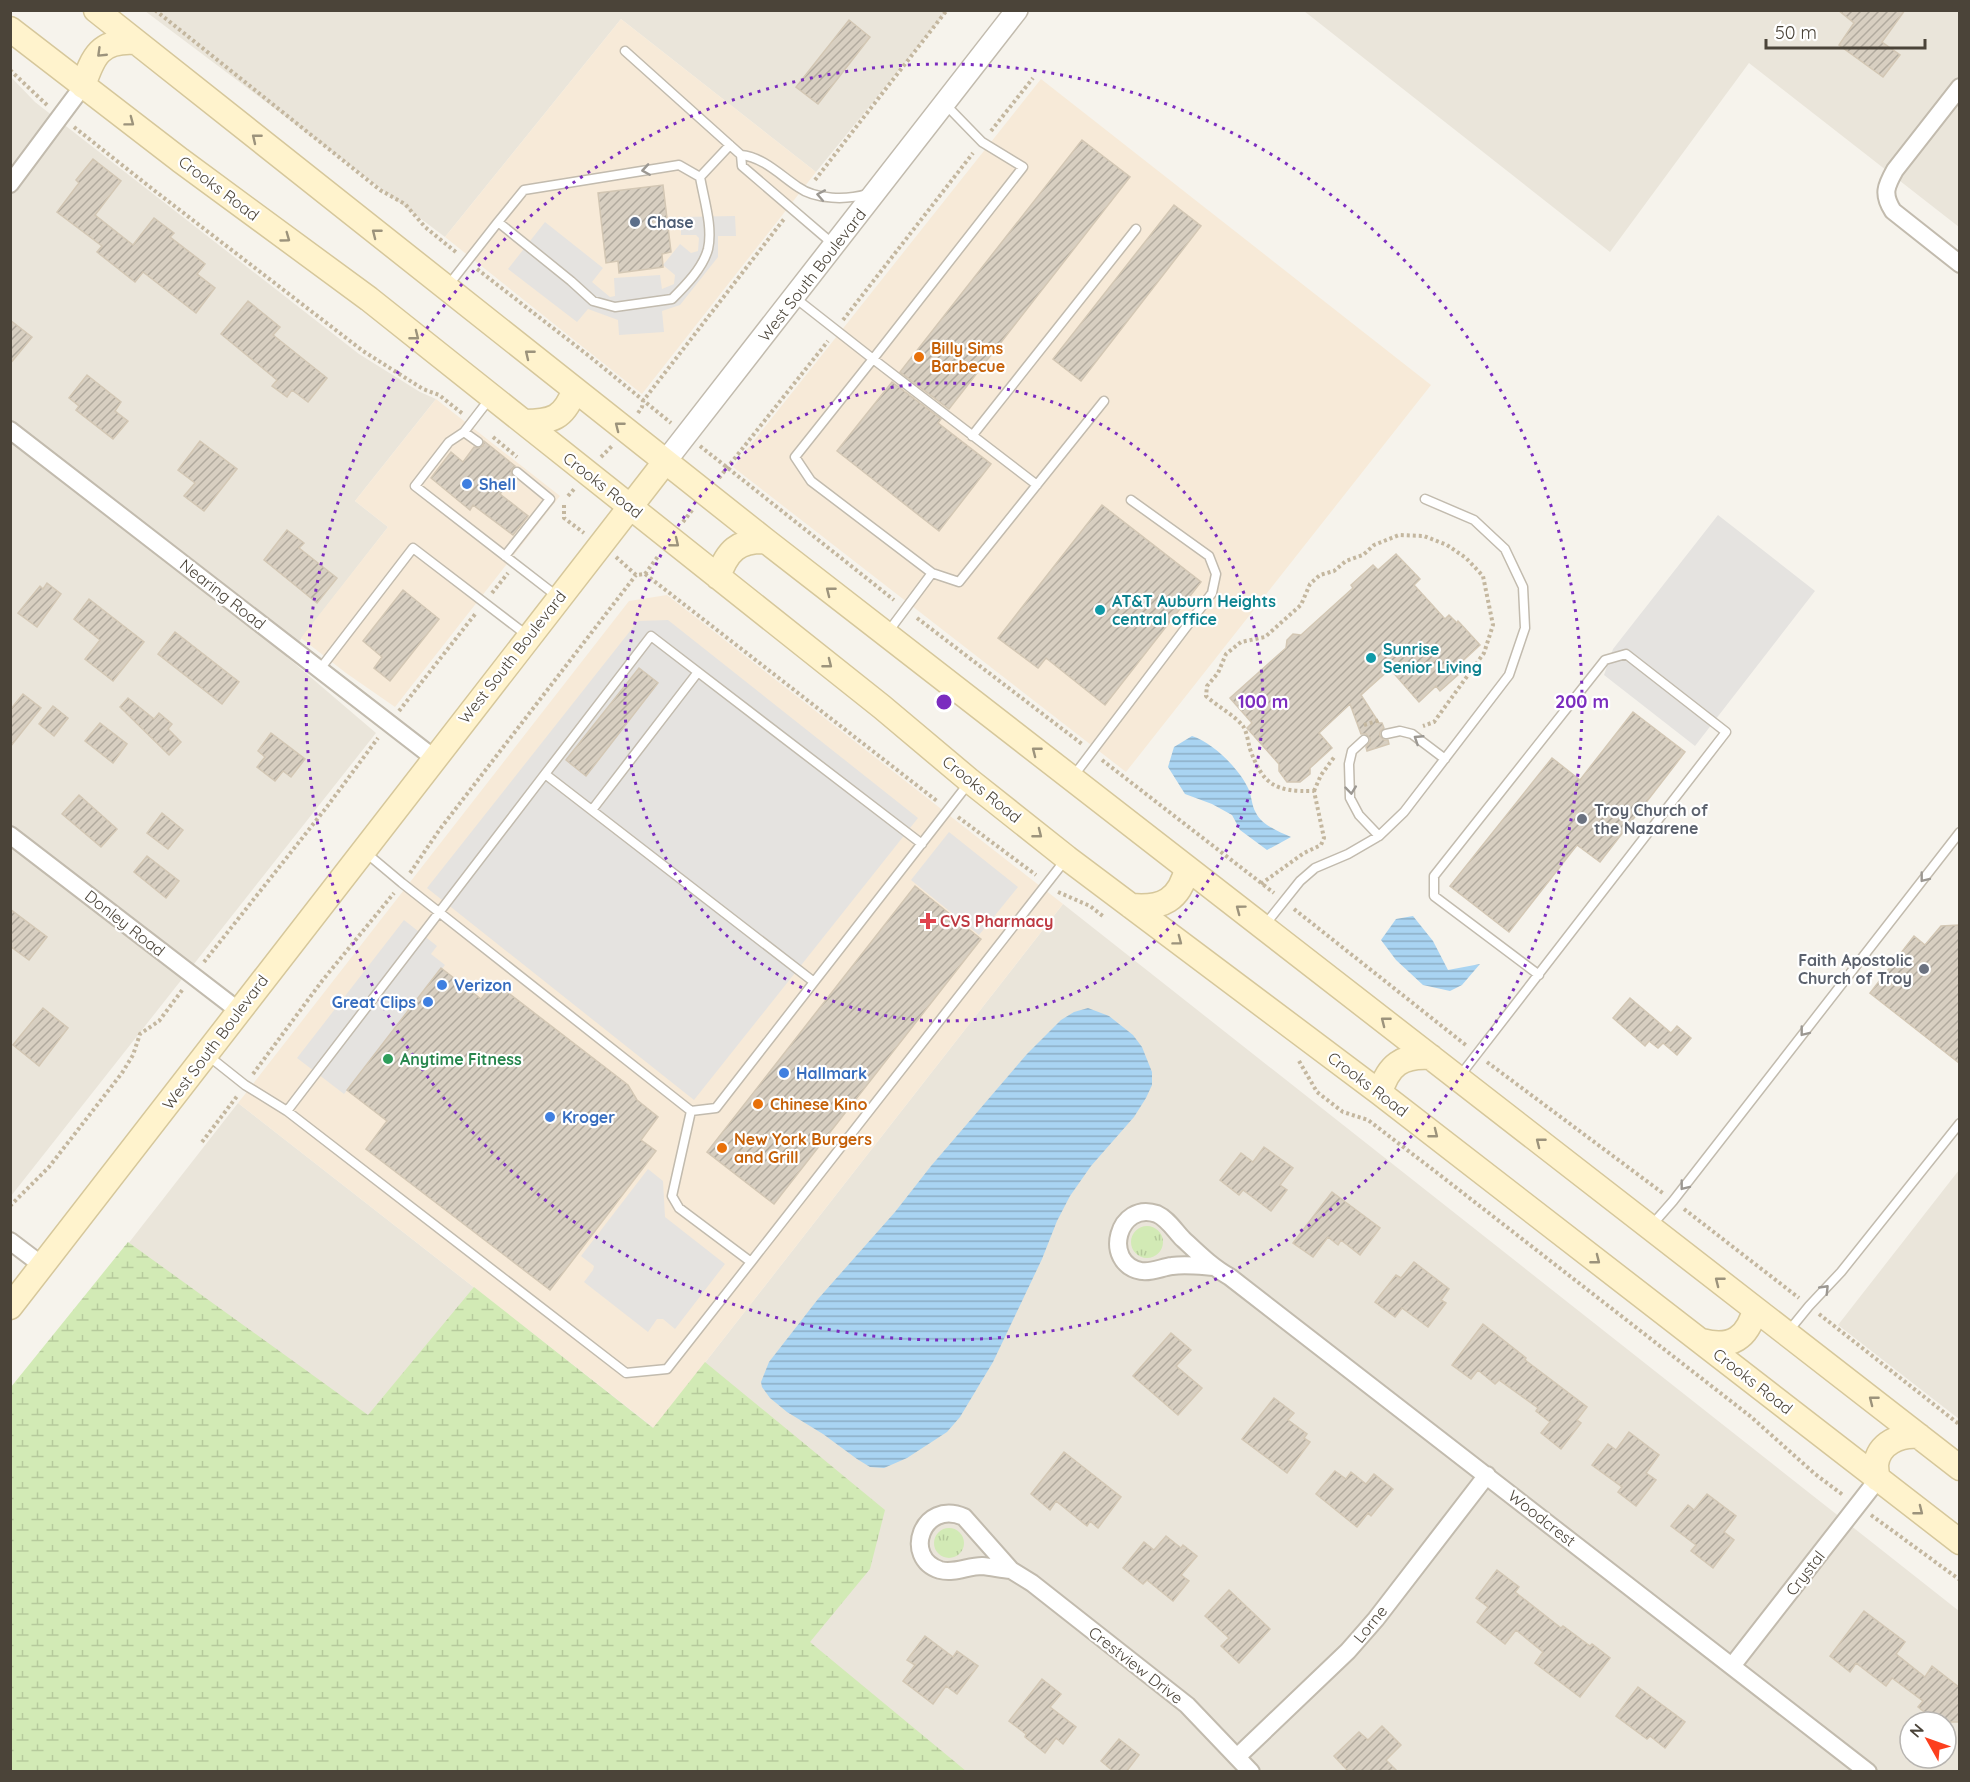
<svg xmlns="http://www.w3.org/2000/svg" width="1970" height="1782" viewBox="0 0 1970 1782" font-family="Quicksand,sans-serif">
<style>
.residential{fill:#eae5da;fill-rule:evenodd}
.commercial{fill:#f7ead8}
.grass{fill:url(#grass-tufts)}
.wetland{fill:url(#wetland-marsh)}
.parking{fill:#e5e3e0}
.water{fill:url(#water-rules)}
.building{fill:url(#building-hatch);stroke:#d3c7b4;stroke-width:1.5}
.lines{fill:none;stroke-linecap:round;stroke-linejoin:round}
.service-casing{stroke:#c2bbae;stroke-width:11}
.minor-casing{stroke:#c2bbae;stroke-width:20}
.tertiary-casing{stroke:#c2bbae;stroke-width:24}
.secondary-casing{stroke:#d6c79b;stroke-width:27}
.path{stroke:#c4b79f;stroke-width:4;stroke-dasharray:3 3;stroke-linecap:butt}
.service{stroke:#fff;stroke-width:8}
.minor{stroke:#fff;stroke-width:16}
.tertiary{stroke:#fff;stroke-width:21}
.secondary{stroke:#fff3cd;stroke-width:24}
.oneway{stroke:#9c937c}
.oneway2{stroke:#9c9892}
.ring{fill:none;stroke:#7b2cbf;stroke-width:3;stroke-dasharray:3 6}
.service-dot{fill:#5c6f8a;stroke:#fff;stroke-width:2}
.food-dot{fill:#e8710a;stroke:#fff;stroke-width:2}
.shop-dot{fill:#3f7fe0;stroke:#fff;stroke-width:2}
.culture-dot{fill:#0f9aa8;stroke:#fff;stroke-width:2}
.worship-dot{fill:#6b7280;stroke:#fff;stroke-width:2}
.health-dot{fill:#e0444e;stroke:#fff;stroke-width:2}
.leisure-dot{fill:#2e9e5b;stroke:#fff;stroke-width:2}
.labels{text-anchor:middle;stroke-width:4.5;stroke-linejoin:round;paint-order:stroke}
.street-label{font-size:16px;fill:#4b4439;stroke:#fff}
.service-label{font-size:16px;font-weight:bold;fill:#4e5e75;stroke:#fff;text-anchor:start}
.food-label{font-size:16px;font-weight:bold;fill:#c56008;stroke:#fff;text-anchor:start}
.shop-label{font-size:16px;font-weight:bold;fill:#366cbe;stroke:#fff;text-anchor:start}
.culture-label{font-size:16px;font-weight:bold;fill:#0d838f;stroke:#fff;text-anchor:start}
.worship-label{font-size:16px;font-weight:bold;fill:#5b616d;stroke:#fff;text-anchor:start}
.health-label{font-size:16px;font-weight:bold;fill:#be3a42;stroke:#fff;text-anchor:start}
.leisure-label{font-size:16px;font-weight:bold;fill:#27864d;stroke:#fff;text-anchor:start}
.centre{fill:#7b2cbf;stroke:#fff;stroke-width:3}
.ring-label{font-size:18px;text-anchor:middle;font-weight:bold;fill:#7b2cbf;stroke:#fff;stroke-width:4.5;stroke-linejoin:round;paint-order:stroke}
</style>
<defs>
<pattern id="grass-tufts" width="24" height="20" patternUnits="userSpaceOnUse" patternTransform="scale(1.5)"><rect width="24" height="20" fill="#d2eab5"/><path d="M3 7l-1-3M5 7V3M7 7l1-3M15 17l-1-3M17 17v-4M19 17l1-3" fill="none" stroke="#b6ca9c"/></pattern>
<pattern id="wetland-marsh" width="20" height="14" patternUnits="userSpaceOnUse" patternTransform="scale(1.5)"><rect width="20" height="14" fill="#d2eab5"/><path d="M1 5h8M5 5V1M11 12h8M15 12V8" fill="none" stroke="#b6ca9c"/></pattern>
<pattern id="water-rules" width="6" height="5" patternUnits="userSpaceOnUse" patternTransform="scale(1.5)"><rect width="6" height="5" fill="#a9d4f2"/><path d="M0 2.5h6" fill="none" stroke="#8caec5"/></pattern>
<pattern id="building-hatch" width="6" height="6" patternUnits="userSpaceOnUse" patternTransform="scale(1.5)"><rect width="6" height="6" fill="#d8cfc1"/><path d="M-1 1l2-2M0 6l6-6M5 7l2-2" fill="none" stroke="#b1aa9e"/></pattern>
</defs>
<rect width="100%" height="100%" fill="#f6f3ec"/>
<path class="residential" d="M145,11H947L816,172L621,19L445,237Z
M1304,11H1959V227L1749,63L1610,252Z
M11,77L35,102L359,354L420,392L436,399L355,501L388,527L287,657L376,733L11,1196Z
M1063,904L1959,1611V1771H11L10,1395L238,1103L654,1428ZM1910,1722H1946V1758H1910Z
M1959,1170V1419L1838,1325Z"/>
<path class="commercial" d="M621,19L816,172L642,394L445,237Z
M1041,79L1431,385L1126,772L733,467Z
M436,399L560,496L395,707L346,673L301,638L388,527L355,501Z
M667,595L1063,904L654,1428L238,1103L629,601Z"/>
<path class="grass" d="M1131 1242a16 16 0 1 1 32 0a16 16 0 1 1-32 0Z
M934 1543a15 15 0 1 1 30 0a15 15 0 1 1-30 0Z"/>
<path class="wetland" d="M128,1242L368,1415L474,1287L653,1428L705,1362L885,1510L870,1569L810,1642L966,1771H11V1387Z"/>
<path class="parking" d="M735,216L736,236H718V257L680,305L662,311L664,332L619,335L618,320L588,309L577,322L508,269L545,222L603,268L592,282L610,297L615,296L614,278L660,275L662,289L674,284L675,275L663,265L680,244L691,253L698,251L699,238L696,235H681V217Z
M1718,515L1815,591L1695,746L1604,675L1613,649Z
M668,620L918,818L694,1100L427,888L638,621Z
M949,832L1018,887L979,935L911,880Z
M404,920L437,946L431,954L445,965L344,1094L297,1058Z
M648,1169L663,1181L665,1217L725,1264L675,1329L663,1319H657L648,1332L584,1282L593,1270L594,1266L581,1256Z"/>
<path class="water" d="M1192,736C1212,742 1238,768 1247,786C1252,794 1251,805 1256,813C1262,825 1279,832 1291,837L1267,850L1240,830L1232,815L1212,804L1185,794L1168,767L1174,747Z
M1413,916L1433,941L1448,970L1480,964L1462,985L1450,991L1423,985L1396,960L1381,940L1396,919Z
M1088,1008L1109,1016L1133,1035L1142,1047L1152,1072V1085L1146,1098L1134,1117L1091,1166L1070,1196L1057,1221L1042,1259L993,1362L960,1417L947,1432L907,1458L884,1468L870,1467L857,1459L823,1434L787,1412L770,1398L762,1387L761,1382L769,1362L818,1299L895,1212L931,1166L1027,1054L1061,1020L1074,1012Z"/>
<path class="building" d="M1838,10H1905L1882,42L1900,55L1883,77L1839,45L1854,23Z
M849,20L870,37L818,104L796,87Z
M1082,140L1130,177L949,409L900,372Z
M93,159L121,181L95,215L133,245L154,218L174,233L170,237L205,264L197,274L215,288L196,313L143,272L135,282L97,252L102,246L57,212L79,183L76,180Z
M663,185L671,252L662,254L663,267L619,273L618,261L606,263L598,193Z
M1174,205L1201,226L1081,381L1053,359Z
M248,301L280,327L273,335L327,378L308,402L292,390L287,397L272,386L277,380L221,334Z
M10,320L32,337L10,364Z
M87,375L121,402L115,411L128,421L113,439L76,410L79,406L69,398Z
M892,382L941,419L938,423L991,464L939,531L837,451Z
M200,441L237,469L204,511L184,496L195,483L178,470Z
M484,441L515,466L511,470L513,477L500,494L528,516L513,535L473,505L470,510L431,478L451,452L463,462L474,447L478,448L483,446Z
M1102,505L1201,582L1105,705L1046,658L1038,668L998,638Z
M287,530L304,543L299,548L337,578L317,603L264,560Z
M1396,554L1420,579L1414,585L1445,619L1449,615L1457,623L1458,621L1480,645L1454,669L1459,674L1440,691L1436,686L1419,702L1390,669L1361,695L1379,723H1382L1384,728L1380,732V736L1384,740H1388L1389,744L1367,751L1366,747L1370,742V738L1366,734H1361L1350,704L1319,733L1332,748L1310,768V774L1300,782H1287L1279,771V764L1247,728L1252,723L1230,698L1286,648L1287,640L1293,634L1301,635L1353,588L1351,585L1373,565L1378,570Z
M47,583L61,594L37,627L18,613L40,586L43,589Z
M403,590L439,619L390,681L374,668L382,657L363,641Z
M89,599L144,642L113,681L85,659L100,640L74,619Z
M175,632L239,682L222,704L158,654Z
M639,668L658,683L586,776L566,760Z
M23,694L41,708L10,747V710Z
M128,698L154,719L159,713L172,724L168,729L181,742L169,755L120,707Z
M53,706L68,718L54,736L39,724Z
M1633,712L1685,752L1600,862L1577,845L1509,932L1450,886L1552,758L1580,780Z
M100,723L127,744L113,763L85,741Z
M271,733L305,759L291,777L283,771L275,781L257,767L265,757L258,751Z
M79,795L117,829L101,847L62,814Z
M162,813L183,830L168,849L147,833Z
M147,856L179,881L166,898L134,872Z
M915,886L981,939L774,1204L707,1152Z
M10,909L47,937L29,960L10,946Z
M1959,925V1063L1870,993L1914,936L1925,945L1941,926Z
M441,968L481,999L494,982L628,1085L637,1100L658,1117L641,1140L656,1151L550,1290L366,1149L387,1121L347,1090Z
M1630,998L1671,1033L1677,1026L1691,1038L1677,1055L1663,1043L1658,1048L1649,1041L1645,1046L1613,1018Z
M43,1008L68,1028L39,1066L13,1045Z
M1264,1147L1293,1168L1280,1185L1287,1190L1271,1211L1243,1190L1239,1195L1220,1180L1241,1153L1253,1162Z
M1332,1192L1380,1228L1360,1255L1341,1240L1338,1245L1328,1237L1313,1257L1293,1243Z
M1414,1262L1449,1289L1441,1300L1446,1303L1428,1327L1402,1308L1395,1317L1375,1302L1396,1275L1401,1278Z
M1483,1324L1526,1358L1525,1360L1587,1407L1577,1420L1581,1423L1561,1449L1541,1433L1550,1422L1536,1411L1538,1408L1499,1380L1495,1384L1478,1370L1471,1379L1452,1365Z
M1171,1333L1191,1350L1176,1366L1202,1388L1178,1415L1133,1376Z
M1274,1398L1294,1413L1288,1420L1307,1434L1304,1438L1310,1442L1287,1473L1242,1439Z
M1629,1432L1659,1455L1646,1473L1656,1480L1636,1506L1618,1492L1622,1487L1592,1465L1608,1444L1616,1450Z
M1064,1452L1121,1497L1098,1528L1090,1521L1087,1526L1056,1501L1050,1510L1031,1494Z
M1335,1471L1346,1479L1351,1472L1366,1484L1374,1474L1393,1489L1371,1516L1368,1513L1357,1527L1316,1494Z
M1707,1494L1736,1516L1724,1532L1734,1540L1713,1568L1691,1551L1696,1545L1671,1526L1688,1505L1694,1510Z
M1166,1536L1181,1548L1183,1545L1197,1556L1181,1575L1189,1581L1173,1601L1147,1580L1143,1584L1123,1568L1144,1542L1154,1550Z
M1497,1570L1519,1587L1515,1592L1561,1628L1563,1626L1590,1646L1592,1644L1610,1658L1580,1697L1535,1663L1543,1652L1516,1630L1505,1644L1477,1622L1488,1607L1476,1598Z
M1229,1590L1270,1629L1239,1663L1221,1646L1229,1638L1205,1616Z
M1864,1611L1905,1642L1896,1654L1925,1677L1932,1666L1959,1687V1722H1937L1918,1707L1923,1701L1892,1678L1886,1686L1856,1663L1850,1672L1830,1656Z
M925,1636L953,1657L957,1651L978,1666L957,1694L946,1686L933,1704L903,1681L915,1665L907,1660Z
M1042,1679L1061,1694L1050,1707L1076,1727L1063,1744L1056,1738L1045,1753L1025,1737L1026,1734L1009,1721Z
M1638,1687L1685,1722L1665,1748L1650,1736L1647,1739L1616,1716Z
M1382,1726L1401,1745L1386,1760L1398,1772H1349L1334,1756L1359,1732L1368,1740Z
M1119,1739L1139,1755L1126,1772H1114L1101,1761Z"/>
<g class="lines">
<g class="service-casing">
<path id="service" d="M625,51L741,155C763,157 780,175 798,187C816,200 847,200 867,194
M741,155L742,166L833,244
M700,177L730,145
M447,287L498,222L571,281L593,301L615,307L672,299C685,286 703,268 708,249C713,227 704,200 700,177L679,165L524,190L498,222
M794,297L873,359L1023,167L982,142L945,104
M491,397L464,432L449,442L415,486L558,597
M464,432L478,442
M972,436L1136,229
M505,556L550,499L517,472
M932,573L811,481L795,457L873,359L1037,485
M888,632L932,573L959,582L1104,401
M320,669L413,548L528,636
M1386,734L1400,731L1412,734L1445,759
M1364,740L1352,751L1349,764L1350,798L1359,815L1379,836
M1072,778L1212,593L1216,574L1209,556L1131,500
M592,810L698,672
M365,852L402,883L691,1111L672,1196L679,1208L751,1262L1066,859
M1264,926L1300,881L1315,868L1348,854L1379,836L1404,812L1509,675L1525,628L1523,587L1505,549L1474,520L1425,499
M814,982L545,774L651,636L922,844
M206,1054L245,1085L287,1111L626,1373L667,1369L751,1262
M1459,1077L1726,732L1626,654L1605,660L1434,876V896L1539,975
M287,1111L545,774
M691,1111L716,1108L968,784
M1651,1226L1673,1201L1960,832
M1787,1333L1809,1306L1841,1272L1960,1123"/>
</g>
<g class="minor-casing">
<path id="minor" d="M1960,87L1895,170C1886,186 1882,194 1893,211L1960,264
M10,184L83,86
M10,430L434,758
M10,835L239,1011
M10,1241L43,1266
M1214,1267C1200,1266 1186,1264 1172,1266C1162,1267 1152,1273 1141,1271C1101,1263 1118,1200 1157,1214C1168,1219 1175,1231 1183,1239C1198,1253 1212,1267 1230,1277L1868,1772
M1011,1570C1001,1569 992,1567 982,1566C968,1566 954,1574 940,1570C902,1558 922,1499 964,1517L1011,1570L1032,1583L1187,1705L1251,1772
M1732,1666L1878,1479
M1237,1757L1348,1651L1376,1619L1487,1475"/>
</g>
<g class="tertiary-casing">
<path id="tertiary" d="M665,462L1017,10"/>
</g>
<g class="secondary-casing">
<path id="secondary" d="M96,10L766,541L1960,1468
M10,29L180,160L369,299L882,707L970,781L1067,858L1380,1093L1960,1542
M83,86C93,56 100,40 135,42
M524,422C552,422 564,418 574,391
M718,577C727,551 738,540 766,541
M1131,906C1162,909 1180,900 1187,868
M1380,1093C1388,1065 1402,1055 1431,1057
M10,1307L665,462
M1702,1341C1731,1349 1748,1338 1755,1309
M1878,1479C1877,1475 1876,1469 1876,1465C1878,1443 1901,1434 1919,1436"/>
</g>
<path class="path" d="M155,10L380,190L405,204L425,227L457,253
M10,70L47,105
M74,127L155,191L363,351L423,389L439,395L463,414
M991,131L1033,78
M815,180L947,10
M477,269L589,356L671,423
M843,320L973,153
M638,413L642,407L643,401L784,219
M493,437L517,457
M700,446L894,600
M601,457L613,445
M719,478L828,341
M568,496L575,488
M564,505V518L584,533
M683,522L693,509
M616,557L636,575L645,574L937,801
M645,574L659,555
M492,593L508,573
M917,618L1082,744
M399,711L476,613
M1364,725L1380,720
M1102,760L1274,893
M1314,791L1321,775L1335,756
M958,817L1036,875
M410,873L440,829L636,575
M1261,884L1304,853L1321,845L1324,838L1314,791C1275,792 1263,785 1250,749C1248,742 1247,732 1243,726C1234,715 1217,706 1206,696L1207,686L1218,673L1226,654L1241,642L1265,637L1301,605L1310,584L1320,575L1334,571L1346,561L1363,555L1374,545L1399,535L1424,536L1447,545L1466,558L1483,576L1493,625L1484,653L1434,722L1423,726
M1058,892L1090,906L1104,917
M1294,909L1467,1046
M204,962L326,808L378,738
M1299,1061L1317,1092L1343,1112L1368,1120L1436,1172L1750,1416L1815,1474L1843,1495
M1487,1062L1664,1194
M253,1074L322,981L394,893
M202,1142L238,1095
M10,1206L49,1167L122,1073L133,1055L140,1034L159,1021L183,989
M1684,1209L1799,1298
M1819,1314L1960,1425
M1871,1515L1960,1580"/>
<use href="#service" class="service"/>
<use href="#minor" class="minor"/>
<use href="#tertiary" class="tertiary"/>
<use href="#secondary" class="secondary"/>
</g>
<defs><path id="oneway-chevron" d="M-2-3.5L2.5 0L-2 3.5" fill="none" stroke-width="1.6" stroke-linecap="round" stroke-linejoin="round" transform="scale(1.5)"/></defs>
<g class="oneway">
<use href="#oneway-chevron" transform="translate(101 53) rotate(136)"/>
<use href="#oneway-chevron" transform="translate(130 122) rotate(37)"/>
<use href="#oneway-chevron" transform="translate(256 138) rotate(-141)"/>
<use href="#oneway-chevron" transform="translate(376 233) rotate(-142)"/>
<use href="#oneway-chevron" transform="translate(286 238) rotate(36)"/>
<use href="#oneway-chevron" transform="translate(415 336) rotate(38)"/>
<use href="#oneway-chevron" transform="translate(529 354) rotate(-141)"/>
<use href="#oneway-chevron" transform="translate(619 426) rotate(-142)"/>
<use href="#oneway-chevron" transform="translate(675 543) rotate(39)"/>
<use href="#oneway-chevron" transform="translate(830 591) rotate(-142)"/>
<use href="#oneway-chevron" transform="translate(828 664) rotate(38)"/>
<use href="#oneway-chevron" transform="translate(1036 751) rotate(-142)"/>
<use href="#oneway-chevron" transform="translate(1038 834) rotate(38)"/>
<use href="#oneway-chevron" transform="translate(1240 909) rotate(-143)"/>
<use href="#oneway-chevron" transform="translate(1178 941) rotate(37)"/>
<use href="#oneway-chevron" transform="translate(1385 1021) rotate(-142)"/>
<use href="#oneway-chevron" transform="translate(1434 1134) rotate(38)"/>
<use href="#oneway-chevron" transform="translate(1540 1142) rotate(-142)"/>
<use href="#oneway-chevron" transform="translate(1596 1260) rotate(38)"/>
<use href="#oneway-chevron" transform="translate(1719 1281) rotate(-142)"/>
<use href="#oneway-chevron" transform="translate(1873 1400) rotate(-142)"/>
<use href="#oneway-chevron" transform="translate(1919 1511) rotate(38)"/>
</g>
<g class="oneway2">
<use href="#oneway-chevron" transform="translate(646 170) rotate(171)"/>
<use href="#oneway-chevron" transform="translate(821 195) rotate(-169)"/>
<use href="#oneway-chevron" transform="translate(1418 739) rotate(-147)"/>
<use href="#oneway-chevron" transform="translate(1351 790) rotate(84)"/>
<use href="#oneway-chevron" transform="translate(1924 878) rotate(128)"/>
<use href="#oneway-chevron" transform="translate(1804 1032) rotate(128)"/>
<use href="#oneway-chevron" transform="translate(1684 1186) rotate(128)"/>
<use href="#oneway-chevron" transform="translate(1825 1289) rotate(-46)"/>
</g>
<g class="ring">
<circle cx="944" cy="702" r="319"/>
<circle cx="944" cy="702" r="638"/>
</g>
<circle class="service-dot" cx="635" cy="222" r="6"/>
<g class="food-dot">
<circle cx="919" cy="357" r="6"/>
<circle cx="758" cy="1104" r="6"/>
<circle cx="722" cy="1148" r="6"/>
</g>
<g class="shop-dot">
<circle cx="467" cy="484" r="6"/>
<circle cx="442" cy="985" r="6"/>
<circle cx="428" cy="1002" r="6"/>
<circle cx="784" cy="1073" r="6"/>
<circle cx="550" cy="1117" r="6"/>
</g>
<g class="culture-dot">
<circle cx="1100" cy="610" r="6"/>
<circle cx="1371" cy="658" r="6"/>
</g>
<g class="worship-dot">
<circle cx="1582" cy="819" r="6"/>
<circle cx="1924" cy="969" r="6"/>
</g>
<path class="health-dot" d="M925 912h6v6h6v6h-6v6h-6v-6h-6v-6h6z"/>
<circle class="leisure-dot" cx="388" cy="1059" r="6"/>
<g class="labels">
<g class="street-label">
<text transform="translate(219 188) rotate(37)" y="6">Crooks Road</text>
<text transform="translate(812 275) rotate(-52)" y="6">West South Boulevard</text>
<text transform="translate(603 485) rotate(38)" y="6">Crooks Road</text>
<text transform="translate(223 594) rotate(38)" y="6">Nearing Road</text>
<text transform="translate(512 657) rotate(-52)" y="6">West South Boulevard</text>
<text transform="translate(982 789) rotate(39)" y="6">Crooks Road</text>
<text transform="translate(125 923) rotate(38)" y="6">Donley Road</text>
<text transform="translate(215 1042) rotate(-53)" y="6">West South Boulevard</text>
<text transform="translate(1368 1084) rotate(37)" y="6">Crooks Road</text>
<text transform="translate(1753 1381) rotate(38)" y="6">Crooks Road</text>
<text transform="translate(1542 1518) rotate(38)" y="6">Woodcrest</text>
<text transform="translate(1805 1573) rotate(-52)" y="6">Crystal</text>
<text transform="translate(1370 1624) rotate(-51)" y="6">Lorne</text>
<text transform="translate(1136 1665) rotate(38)" y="6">Crestview Drive</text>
</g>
<g class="service-label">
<text x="647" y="228">Chase</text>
</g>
<g class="food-label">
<text x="931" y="354">Billy Sims<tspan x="931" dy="18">Barbecue</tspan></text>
<text x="770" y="1110">Chinese Kino</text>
<text x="734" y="1145">New York Burgers<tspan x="734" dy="18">and Grill</tspan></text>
</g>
<g class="shop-label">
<text x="479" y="490">Shell</text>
<text x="454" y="991">Verizon</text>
<text x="416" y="1008" text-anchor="end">Great Clips</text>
<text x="796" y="1079">Hallmark</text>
<text x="562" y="1123">Kroger</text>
</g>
<g class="culture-label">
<text x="1112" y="607">AT&amp;T Auburn Heights<tspan x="1112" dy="18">central office</tspan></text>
<text x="1383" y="655">Sunrise<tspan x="1383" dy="18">Senior Living</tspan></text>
</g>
<g class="worship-label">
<text x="1594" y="816">Troy Church of<tspan x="1594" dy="18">the Nazarene</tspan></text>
<text x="1912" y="966" text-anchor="end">Faith Apostolic<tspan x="1912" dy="18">Church of Troy</tspan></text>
</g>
<g class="health-label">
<text x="940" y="927">CVS Pharmacy</text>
</g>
<g class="leisure-label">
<text x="400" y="1065">Anytime Fitness</text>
</g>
</g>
<circle cx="944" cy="702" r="9" class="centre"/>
<g class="ring-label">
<text x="1263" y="708">100 m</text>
<text x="1582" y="708">200 m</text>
</g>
<rect width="1970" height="1782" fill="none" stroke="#4b4439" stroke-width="24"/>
<g transform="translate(1928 1740) rotate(310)"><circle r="28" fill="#ffffff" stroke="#b7b4b0" stroke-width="1.5"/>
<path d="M0-4.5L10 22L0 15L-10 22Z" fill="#fc3f1d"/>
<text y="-9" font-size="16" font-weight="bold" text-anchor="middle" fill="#4b4439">N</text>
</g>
<path d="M1766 39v9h159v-9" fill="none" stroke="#4b4439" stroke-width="3"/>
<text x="1775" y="39" font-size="18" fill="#4b4439" stroke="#ffffff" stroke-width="4.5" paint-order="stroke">50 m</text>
</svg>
